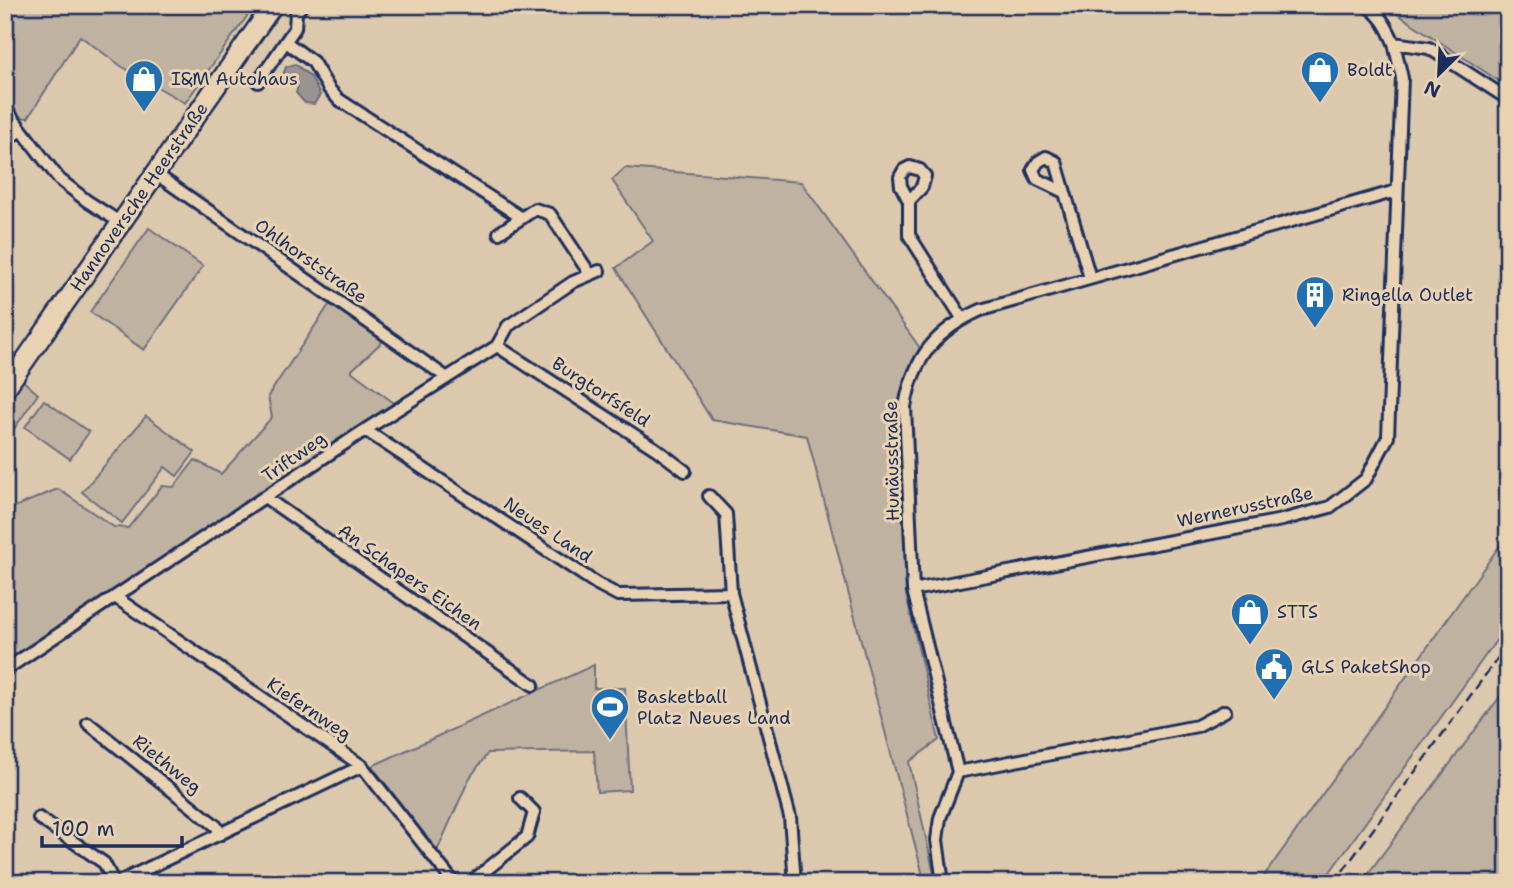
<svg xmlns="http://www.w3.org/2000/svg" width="1513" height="888" viewBox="0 0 1513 888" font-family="'Shantell Sans',sans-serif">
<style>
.green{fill:#bfb2a1;stroke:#6d7080;stroke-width:2}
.water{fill:#999492;stroke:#676c7d;stroke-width:2}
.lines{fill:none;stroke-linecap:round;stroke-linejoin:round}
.street-casing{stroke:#1b2f5e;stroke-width:16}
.primary-casing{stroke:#1b2f5e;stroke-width:23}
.street{stroke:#e8d2b1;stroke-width:10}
.primary{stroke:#e8d2b1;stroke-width:18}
.rail{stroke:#1b2f5e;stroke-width:2.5;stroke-dasharray:10 5;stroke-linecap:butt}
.labels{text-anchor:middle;stroke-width:6;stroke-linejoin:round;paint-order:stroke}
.poi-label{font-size:18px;fill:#1b2f5e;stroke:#e8d2b1;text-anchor:start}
.street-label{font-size:18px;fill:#1b2f5e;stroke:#e8d2b1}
</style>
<rect width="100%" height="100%" fill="#dcc8ac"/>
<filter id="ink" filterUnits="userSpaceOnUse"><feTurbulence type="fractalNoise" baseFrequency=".0143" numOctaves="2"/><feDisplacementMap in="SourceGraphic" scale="14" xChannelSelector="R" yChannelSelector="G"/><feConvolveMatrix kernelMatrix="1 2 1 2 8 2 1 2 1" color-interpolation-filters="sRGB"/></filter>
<g filter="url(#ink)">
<path class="green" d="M5,5H255L185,103L121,66L80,36L28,118L18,117L5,100Z
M1384,5H1508V87Z
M625,168L801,182L920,348L908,370L899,400L906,594L939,740L909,762L936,883H925L807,436L712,420L616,268L653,241L612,180Z
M149,228L203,266L144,350L90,312Z
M331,302L384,340L351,371L394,403L263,494L5,661V511L58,489L114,527L128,528L162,486L174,487L195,460L221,474L272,417L268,396Z
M22,380L38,394L5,442V404Z
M44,400L89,432L70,459L25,427Z
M146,416L195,452L177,476L165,467L122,523L82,492Z
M1508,534V624L1322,883H1259Z
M594,665V688H625L630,790L597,792L594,751L488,753L469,779L437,851L372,766Z
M1508,686V883H1361Z"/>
<path class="water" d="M295,64L311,77L320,95L314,104L305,103L296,93L298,86L289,82L283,75L286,67Z"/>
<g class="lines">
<g class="street-casing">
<path id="street" d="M1366,5C1381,15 1387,27 1394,43L1429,48L1508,99
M286,42L313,62L329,89L338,99L522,218
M258,82L295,28L296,13L302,5
M5,108L59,179L87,201L121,223
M5,142L20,130
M156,174L446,377
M1064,192L1037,179L1033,170L1038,162L1046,157L1056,162L1090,278
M909,201L922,187L925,176L920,170L910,167L904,170L900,177L901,186L909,201V235L962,318
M499,233L535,209L550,214L590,274
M497,346L656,449L685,471
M365,430L597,584L618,595L731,593L790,817L795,883
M709,496L726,514L731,593
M266,498L533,685
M913,590L1282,520L1330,507L1366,479L1388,437L1402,78L1394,43
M115,597L362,766L454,883
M5,670L365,430L497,346L508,326L573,282L599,271
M88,723L216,826L221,834
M958,772L1197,726L1225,711
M39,818L104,863L114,883
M117,883L362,766
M470,883L527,837L534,812L520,798
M943,883L937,840L940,818L958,772L913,590L905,407C913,358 936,330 981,310L1396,191"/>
</g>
<g class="primary-casing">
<path id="primary" d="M5,389L273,5"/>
</g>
<use href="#street" class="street"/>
<use href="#primary" class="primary"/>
<path class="rail" d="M1334,883L1508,644"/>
</g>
</g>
<defs>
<g id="shop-pin" transform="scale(2.0125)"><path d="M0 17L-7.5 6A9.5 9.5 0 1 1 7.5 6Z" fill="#1f6fb2" stroke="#e8d2b1"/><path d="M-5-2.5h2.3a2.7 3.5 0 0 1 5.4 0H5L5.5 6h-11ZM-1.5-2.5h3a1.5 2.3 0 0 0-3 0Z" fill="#fff"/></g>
<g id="building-pin" transform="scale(2.0125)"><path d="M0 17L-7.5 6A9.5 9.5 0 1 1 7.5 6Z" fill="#1f6fb2" stroke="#e8d2b1"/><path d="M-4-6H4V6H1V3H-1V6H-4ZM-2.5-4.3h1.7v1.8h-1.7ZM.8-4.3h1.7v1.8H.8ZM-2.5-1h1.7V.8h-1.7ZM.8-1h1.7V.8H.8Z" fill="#fff"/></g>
<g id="civic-pin" transform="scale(2.0125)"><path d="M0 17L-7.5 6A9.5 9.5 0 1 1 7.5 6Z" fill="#1f6fb2" stroke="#e8d2b1"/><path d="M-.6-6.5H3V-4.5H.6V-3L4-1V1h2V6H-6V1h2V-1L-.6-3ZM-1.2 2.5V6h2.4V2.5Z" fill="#fff"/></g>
<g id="stadium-pin" transform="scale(2.0125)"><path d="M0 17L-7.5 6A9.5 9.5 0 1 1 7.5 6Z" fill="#1f6fb2" stroke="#e8d2b1"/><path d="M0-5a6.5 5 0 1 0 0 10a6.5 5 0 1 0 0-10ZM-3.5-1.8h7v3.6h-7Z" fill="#fff"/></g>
</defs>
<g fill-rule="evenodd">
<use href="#shop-pin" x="1320" y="70"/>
<use href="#shop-pin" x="144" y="79"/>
<use href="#building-pin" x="1315" y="295"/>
<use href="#shop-pin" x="1250" y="612"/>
<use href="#civic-pin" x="1274" y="667"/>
<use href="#stadium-pin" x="610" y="707"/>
</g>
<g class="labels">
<g class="poi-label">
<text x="1347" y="76">Boldt</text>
<text x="171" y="85">I&amp;M Autohaus</text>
<text x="1342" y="301">Ringella Outlet</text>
<text x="1277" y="618">STTS</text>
<text x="1301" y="673">GLS PaketShop</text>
<text x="637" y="703">Basketball<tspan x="637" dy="21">Platz Neues Land</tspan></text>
</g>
<g class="street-label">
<text transform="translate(139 197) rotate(-55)" y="6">Hannoversche Heerstraße</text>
<text transform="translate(311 261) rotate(35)" y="6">Ohlhorststraße</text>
<text transform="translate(601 392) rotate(33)" y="6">Burgtorfsfeld</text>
<text transform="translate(294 457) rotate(-35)" y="6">Triftweg</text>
<text transform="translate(892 461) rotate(-91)" y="6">Hunäusstraße</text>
<text transform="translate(1245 507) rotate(-12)" y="6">Wernerusstraße</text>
<text transform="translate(548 530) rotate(34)" y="6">Neues Land</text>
<text transform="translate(410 577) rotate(35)" y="6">An Schapers Eichen</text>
<text transform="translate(309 709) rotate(34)" y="6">Kiefernweg</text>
<text transform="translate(167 764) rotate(39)" y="6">Riethweg</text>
</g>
</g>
<rect width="1513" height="888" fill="none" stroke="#e8d2b1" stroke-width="28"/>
<rect x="14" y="14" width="1485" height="860" fill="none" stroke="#1b2f5e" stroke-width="2.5" filter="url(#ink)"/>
<g transform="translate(1439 74) rotate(204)" stroke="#e8d2b1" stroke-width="5" paint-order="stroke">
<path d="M0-5L12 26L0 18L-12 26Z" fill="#1b2f5e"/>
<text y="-10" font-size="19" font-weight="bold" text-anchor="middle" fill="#1b2f5e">N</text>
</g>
<path d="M42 836v10h140v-10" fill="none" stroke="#1b2f5e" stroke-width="3.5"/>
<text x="52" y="836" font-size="21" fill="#1b2f5e" stroke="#e8d2b1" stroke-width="5" paint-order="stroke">100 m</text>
</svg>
